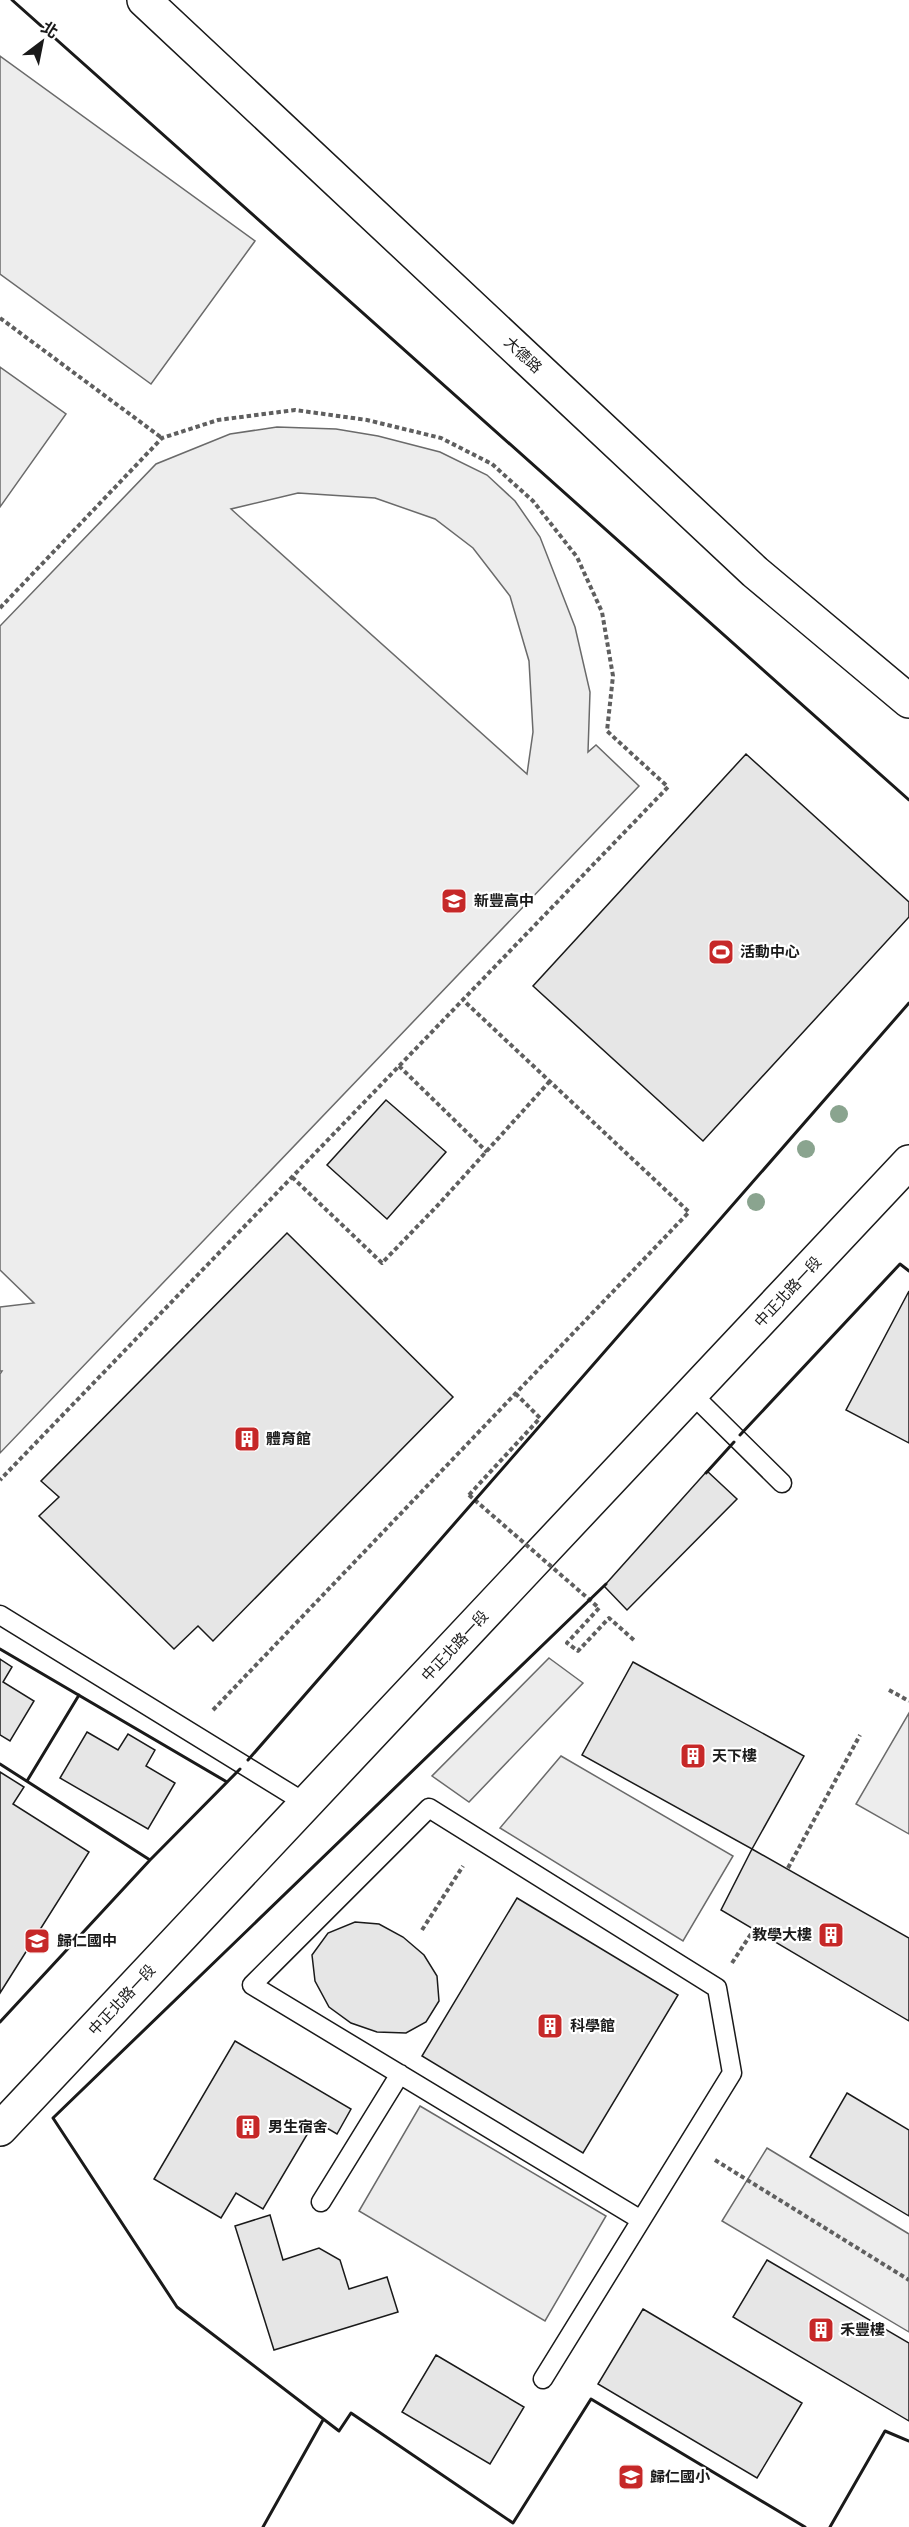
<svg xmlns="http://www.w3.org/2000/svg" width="909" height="2527" viewBox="0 0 909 2527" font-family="'PT Sans Narrow','Noto Sans TC',sans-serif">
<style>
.built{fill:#ededed;stroke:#6a6a6a;stroke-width:1.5;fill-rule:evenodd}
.building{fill:#e6e6e6;stroke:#1a1a1a;stroke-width:1.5}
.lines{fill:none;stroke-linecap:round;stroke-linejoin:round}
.service-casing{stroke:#1a1a1a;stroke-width:21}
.minor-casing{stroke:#1a1a1a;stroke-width:36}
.tertiary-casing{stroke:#1a1a1a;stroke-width:36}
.path{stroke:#5f5f5f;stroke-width:4;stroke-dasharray:4.5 3;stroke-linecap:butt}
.service{stroke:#fff;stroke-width:18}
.minor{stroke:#fff;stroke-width:33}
.tertiary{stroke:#fff;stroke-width:33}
.path-bridge{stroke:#5f5f5f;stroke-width:4;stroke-dasharray:4.5 3;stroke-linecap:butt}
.wall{stroke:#1a1a1a;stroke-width:3}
.tree{fill:#8aa48f}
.labels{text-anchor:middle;stroke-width:4.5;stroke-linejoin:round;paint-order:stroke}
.street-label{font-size:15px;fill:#1a1a1a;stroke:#fff}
.poi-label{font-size:15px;font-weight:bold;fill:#1a1a1a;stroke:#fff;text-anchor:start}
</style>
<rect width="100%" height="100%" fill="#fff"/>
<path class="built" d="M0,56L255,241L151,384L0,274Z
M0,367L66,414L0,507Z
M277,427L336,429L378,436L440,452L487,475L515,501L540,537L575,627L590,692L588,752L596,745L639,786L0,1453V1374L2,1371H0V1307L34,1303L0,1270V626L156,464L230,434ZM298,493L375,498L435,519L473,548L510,596L529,661L533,732L527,774L231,509Z
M549,1658L583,1683L469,1802L432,1776Z
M909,1713V1834L856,1804Z
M561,1756L733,1856L683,1941L500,1828Z
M420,2106L606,2216L545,2321L359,2211Z
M767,2148L909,2234V2332L722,2221Z"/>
<path class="building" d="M746,754L909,902V917L703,1141L533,986Z
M386,1100L446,1152L387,1219L327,1165Z
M287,1233L453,1397L213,1641L198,1626L174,1649L39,1516L59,1497L41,1481Z
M909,1291V1443L846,1410Z
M707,1471L737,1499L627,1610L604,1586Z
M0,1659L12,1667L3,1682L34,1701L10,1741L0,1735Z
M633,1662L804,1756L752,1849L582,1755Z
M87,1732L118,1750L128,1734L155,1750L146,1766L175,1783L148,1829L60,1778Z
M0,1772L24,1787L13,1804L89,1852L0,1993Z
M752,1849L909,1938V2021L721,1910Z
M517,1898L678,1995L583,2153L422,2056Z
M355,1922L379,1924L403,1937L424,1955L437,1976L439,2001L426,2022L406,2033L377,2032L351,2023L329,2007L315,1981L312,1955L328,1933Z
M235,2041L351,2109L337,2134L315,2121L263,2209L236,2193L221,2218L154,2179Z
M847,2093L909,2130V2216L810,2157Z
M270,2215L283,2260L319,2248L340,2260L349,2289L387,2277L398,2312L274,2350L235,2226Z
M767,2260L909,2343V2421L733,2317Z
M643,2309L802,2403L757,2478L598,2384Z
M436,2355L524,2407L490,2464L402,2412Z"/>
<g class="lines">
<g class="service-casing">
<path id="service" d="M693,1395L782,1483
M0,1615L307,1804
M321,2202L400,2074
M543,2379L732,2073L717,1988L429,1808L252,1985L641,2220"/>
</g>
<g class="minor-casing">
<path id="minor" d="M144,0L755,572L909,701"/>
</g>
<g class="tertiary-casing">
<path id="tertiary" d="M0,2129L909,1162"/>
</g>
<path class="path" d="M0,318L162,438
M0,608L162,438L218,420L295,410L367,420L441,438L492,464L533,501L577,557L602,612L613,676L607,731L668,787L0,1480
M399,1066L487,1152
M292,1177L382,1263L438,1205L550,1081
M469,1495L540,1418L516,1394
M599,1608L567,1643L578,1651L609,1618L636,1642
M889,1690L909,1701
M213,1710L689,1212L463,1000
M788,1868L860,1735
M422,1930L463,1866
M732,1963L753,1931
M715,2160L909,2280"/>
<use href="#service" class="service"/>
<use href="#minor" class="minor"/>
<use href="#tertiary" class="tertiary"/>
<path class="path-bridge" d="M469,1495L599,1608"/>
<path class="wall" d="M12,0L909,800
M740,1435L900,1264L909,1271
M706,1473L734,1442
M606,1584L53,2118L177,2307L339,2431L351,2413L513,2523L591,2399L805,2527
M0,1649L227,1782
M248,1760L909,1003
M0,1764L150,1860
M27,1781L79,1695
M0,2022L150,1860L240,1769
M263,2527L323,2420
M830,2527L885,2431L909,2441"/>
</g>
<g class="tree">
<circle cx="839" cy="1114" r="9"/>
<circle cx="806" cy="1149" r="9"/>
<circle cx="756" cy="1202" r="9"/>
</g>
<defs>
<g id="school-square" transform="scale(1.35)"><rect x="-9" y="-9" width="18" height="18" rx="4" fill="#c62828" stroke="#fff"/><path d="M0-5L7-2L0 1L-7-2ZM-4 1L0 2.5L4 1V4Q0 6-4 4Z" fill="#fff"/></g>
<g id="stadium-square" transform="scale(1.35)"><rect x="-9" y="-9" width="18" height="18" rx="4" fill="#c62828" stroke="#fff"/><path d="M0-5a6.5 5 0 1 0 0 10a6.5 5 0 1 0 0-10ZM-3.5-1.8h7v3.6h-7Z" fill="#fff"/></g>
<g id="building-square" transform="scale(1.35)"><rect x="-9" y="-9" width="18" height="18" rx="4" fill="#c62828" stroke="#fff"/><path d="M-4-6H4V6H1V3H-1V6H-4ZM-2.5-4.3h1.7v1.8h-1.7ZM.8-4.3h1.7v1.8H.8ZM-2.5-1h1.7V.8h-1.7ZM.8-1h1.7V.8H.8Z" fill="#fff"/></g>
</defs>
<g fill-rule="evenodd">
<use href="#school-square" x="454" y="901"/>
<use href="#stadium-square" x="721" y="952"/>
<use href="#building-square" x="247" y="1439"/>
<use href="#building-square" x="693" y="1756"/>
<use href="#building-square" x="831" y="1935"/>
<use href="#school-square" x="37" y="1941"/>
<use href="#building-square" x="550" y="2026"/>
<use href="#building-square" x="248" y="2127"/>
<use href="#building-square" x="821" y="2330"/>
<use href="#school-square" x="631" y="2477"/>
</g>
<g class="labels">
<g class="street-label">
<text transform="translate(523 355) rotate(43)" y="5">大德路</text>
<text transform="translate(788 1292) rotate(-47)" y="5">中正北路一段</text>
<text transform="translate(455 1646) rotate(-47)" y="5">中正北路一段</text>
<text transform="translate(122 2000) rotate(-47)" y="5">中正北路一段</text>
</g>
<g class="poi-label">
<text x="474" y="906">新豐高中</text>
<text x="740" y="957">活動中心</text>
<text x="266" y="1444">體育館</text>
<text x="712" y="1761">天下樓</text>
<text x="812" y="1940" text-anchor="end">教學大樓</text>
<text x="57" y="1946">歸仁國中</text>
<text x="570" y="2031">科學館</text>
<text x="268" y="2132">男生宿舍</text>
<text x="840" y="2335">禾豐樓</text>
<text x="650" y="2482">歸仁國小</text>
</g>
</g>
<g transform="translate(42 42) rotate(32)" stroke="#ffffff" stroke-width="4.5" paint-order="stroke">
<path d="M0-4.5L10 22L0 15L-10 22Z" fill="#1a1a1a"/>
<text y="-9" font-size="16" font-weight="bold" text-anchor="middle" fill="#1a1a1a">北</text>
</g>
</svg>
